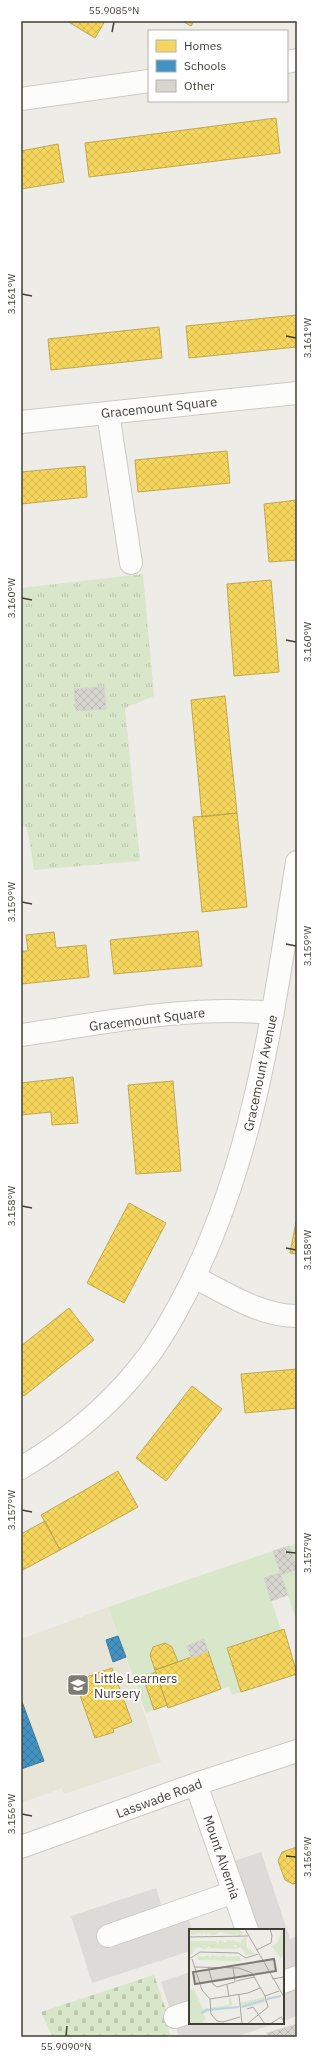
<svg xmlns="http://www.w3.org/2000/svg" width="318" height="2058" viewBox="0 0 318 2058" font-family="'IBM Plex Sans',sans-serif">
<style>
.education{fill:#e7e5d7}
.grass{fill:url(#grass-tufts)}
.cemetery{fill:url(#cemetery-stones)}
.green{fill:#d8e6c9}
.parking{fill:#dcdbd7}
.homes{fill:url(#homes-cross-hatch);stroke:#c0a850}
.schools{fill:url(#schools-cross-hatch);stroke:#437a98}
.building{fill:url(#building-cross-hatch);stroke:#d5d3cd}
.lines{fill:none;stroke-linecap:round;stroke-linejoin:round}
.minor-casing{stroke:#cbcac5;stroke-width:24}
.minor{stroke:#fcfcfb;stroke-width:22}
.ticks{fill:none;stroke:#423e35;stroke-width:1.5}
.labels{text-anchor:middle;stroke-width:4;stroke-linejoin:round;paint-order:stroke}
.street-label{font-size:13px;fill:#423e35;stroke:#fff}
.poi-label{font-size:13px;fill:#423e35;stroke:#fff;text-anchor:start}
.inset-river{fill:none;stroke:#bbd1e8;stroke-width:2}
.inset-road{fill:none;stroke:#a9a6a0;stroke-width:1}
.view{fill:#7e7b73;fill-opacity:0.15;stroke:#7e7b73;stroke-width:2}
.inset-edge{fill:none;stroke:#423e35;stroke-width:2}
.neatline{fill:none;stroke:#423e35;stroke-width:1.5}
.ticks-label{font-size:10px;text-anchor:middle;fill:#423e35}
</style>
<defs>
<pattern id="grass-tufts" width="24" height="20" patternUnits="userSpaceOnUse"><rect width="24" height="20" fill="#d8e6c9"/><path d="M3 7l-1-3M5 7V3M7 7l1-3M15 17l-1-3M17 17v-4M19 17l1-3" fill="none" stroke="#bbc6ad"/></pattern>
<pattern id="cemetery-stones" width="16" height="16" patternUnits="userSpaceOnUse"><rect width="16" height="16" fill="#d8e6c9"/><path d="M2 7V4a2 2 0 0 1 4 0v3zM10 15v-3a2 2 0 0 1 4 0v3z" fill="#bbc6ad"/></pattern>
<pattern id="homes-cross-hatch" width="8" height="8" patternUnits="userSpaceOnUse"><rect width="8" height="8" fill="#f6d55c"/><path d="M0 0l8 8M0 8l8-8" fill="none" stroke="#d4b851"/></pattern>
<pattern id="schools-cross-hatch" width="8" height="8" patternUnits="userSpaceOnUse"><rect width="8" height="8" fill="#4393c3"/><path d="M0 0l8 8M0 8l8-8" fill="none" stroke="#3a799f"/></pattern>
<pattern id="building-cross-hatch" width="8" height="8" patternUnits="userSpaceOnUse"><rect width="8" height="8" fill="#d7d5d0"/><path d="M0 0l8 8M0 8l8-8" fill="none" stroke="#bab8b3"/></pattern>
</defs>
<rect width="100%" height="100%" fill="#edece7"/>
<path class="education" d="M108,1607L161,1762L64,1794L62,1788L21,1803V1639Z"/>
<path class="grass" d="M143,574L154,696L125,708L140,861L34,870L27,827H21V800L23,799L21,767V588Z"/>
<path class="cemetery" d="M154,1975L166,2010L163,2012L171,2037H53L41,2012Z"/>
<path class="green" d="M297,1543V1622L281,1575L297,1569L289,1546Z
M273,1551L280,1573L264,1579L281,1630L227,1648L241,1692L232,1695L229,1687L221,1689L204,1640L187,1646L191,1658L178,1662L172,1647L165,1643L153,1647L150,1655L156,1672L143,1677L154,1710L146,1713L108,1607Z"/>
<path class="parking" d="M261,1852L290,1939L297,1936V2016L283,2021V1930H247L225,1864Z
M156,1888L165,1916L186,1909L192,1930H190V1951L92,1983L71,1916Z
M190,1972V2023H277L235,2037H179L161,1982Z"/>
<path class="homes" d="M67,21H105L95,38Z
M182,21H194L191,26Z
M276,118L280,153L89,177L85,143Z
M58,144L64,182L21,189V151Z
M297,315V347L189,358L186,326Z
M159,327L162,358L51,370L48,339Z
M227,451L230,483L138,492L135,460Z
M85,466L87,497L21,504V472Z
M297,500V560L269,562L264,504Z
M271,580L279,672L234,676L227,584Z
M225,696L237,813L202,817L191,700Z
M237,813L247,907L202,912L193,817Z
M198,931L202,966L114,974L110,940Z
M54,932L56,948L86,945L89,977L21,984V951H28L26,935Z
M73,1077L78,1123L52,1125L51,1112L21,1115V1083Z
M173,1081L181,1171L136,1174L128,1085Z
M129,1203L166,1223L124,1303L87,1283Z
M297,1217V1254L290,1253Z
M69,1308L94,1340L24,1396L21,1393V1346Z
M297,1369V1408L245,1413L241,1374Z
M192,1386L222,1409L166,1481L136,1458Z
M118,1471L138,1507L60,1550L41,1515Z
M45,1521L60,1550L21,1571V1534Z
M284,1629L297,1674L241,1692L227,1648Z
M165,1643L172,1647L178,1662L155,1670L150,1655L153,1647Z
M208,1651L221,1689L168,1708L155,1670Z
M112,1668L132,1722L113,1729L114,1732L95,1738L75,1681Z
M156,1672L167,1705L154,1710L143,1677Z
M297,1847V1883L293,1884L285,1880L278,1861L282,1852Z"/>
<path class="schools" d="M118,1636L126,1657L113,1662L106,1640Z
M21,1699L44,1761L21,1769Z"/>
<path class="building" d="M104,687L106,709L76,711L74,689Z
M289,1546L297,1569L281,1575L273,1551Z
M280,1573L288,1595L271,1601L264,1578Z
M204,1639L208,1651L191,1658L187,1646Z
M297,2024V2037H269L267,2033Z"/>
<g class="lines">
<g class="minor-casing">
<path id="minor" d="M287,62L297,60
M21,99L149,81
M108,413L131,563
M21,422L297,393
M21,1035C104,1023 189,1005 273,1013
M194,1277C226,1293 260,1316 297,1316
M21,1468C65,1442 107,1408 139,1368C160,1342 175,1314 190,1285C256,1153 274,1006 297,862
M196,1784L247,1930
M21,1847L196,1784L297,1751
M108,1936L234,1892
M283,1982L297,1977
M175,2017L190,2012"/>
</g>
<use href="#minor" class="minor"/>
</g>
<path class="ticks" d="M112,32L114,22M22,294L32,296M286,336L296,338M22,598L32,600M286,640L296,642M22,902L32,904M286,944L296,946M22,1206L32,1208M286,1248L296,1250M22,1510L32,1512M286,1552L296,1553M22,1814L32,1816M286,1856L296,1857M66,2036L67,2026"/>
<defs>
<g id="school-square" transform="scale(1.15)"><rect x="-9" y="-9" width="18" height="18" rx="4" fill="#7e7b73" stroke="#fff"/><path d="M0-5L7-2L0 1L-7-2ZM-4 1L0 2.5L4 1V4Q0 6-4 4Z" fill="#fff"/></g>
</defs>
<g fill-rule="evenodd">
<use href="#school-square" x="78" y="1685"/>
</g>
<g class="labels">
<g class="street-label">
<text transform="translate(159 407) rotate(-6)" y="5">Gracemount Square</text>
<text transform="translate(147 1019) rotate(-7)" y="5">Gracemount Square</text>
<text transform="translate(260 1073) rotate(-78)" y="5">Gracemount Avenue</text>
<text transform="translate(159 1798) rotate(-20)" y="5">Lasswade Road</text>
<text transform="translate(222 1857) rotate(71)" y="5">Mount Alvernia</text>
</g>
<g class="poi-label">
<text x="94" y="1683">Little Learners<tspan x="94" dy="15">Nursery</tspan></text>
</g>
</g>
<g transform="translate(189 1929)">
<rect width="95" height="95" fill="#edece7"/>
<path d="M93,0L95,24L92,29L83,18L88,14ZM75,68L77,73L52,79L51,74Z" fill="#d8e6c9"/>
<path d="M40,69H42L43,75L41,80L22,81L21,79L40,76Z" fill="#d8e6c9"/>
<path d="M0,0H49L54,4L51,7L48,4L47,6L30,3L25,6L18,4L17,6L15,3L13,6L11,4L3,6L1,3L0,7ZM57,9L58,19L66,25L57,26L52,18L48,20V16H44L48,20L21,19L20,17L15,21L12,18L6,19L3,25H0V12H27L28,16L31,11L36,14L40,11L42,13L43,11L52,14L53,10ZM9,26L13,28L19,26L21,29L23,26L30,28L36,26V28L50,27L52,32L9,31ZM5,60L14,80L20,79V82L14,85L17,89L12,95H0V61Z" fill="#d8e6c9"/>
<path class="inset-river" d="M78,70L92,67M53,78L75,71M12,84L18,81L50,78"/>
<path class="inset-road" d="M56,0L95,68M0,8L59,7M67,21L82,14L83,7L81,0M0,30L11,23L49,24L57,29L69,25M3,30L13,61L21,70L59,64L71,59M5,38L50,39L63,44L76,67L79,78L58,95M19,38L24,55L28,58L46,53L44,38M83,50L95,48M47,52L65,48M38,56L40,68M50,66L53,95M76,67L90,62M21,70L22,85L28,92L34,93L51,88M58,80L64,78L76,95M81,95L92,88L95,92"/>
<path class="view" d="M85,30L87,42L6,55L4,43Z"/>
<rect width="95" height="95" class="inset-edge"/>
</g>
<rect width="318" height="2058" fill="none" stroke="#ffffff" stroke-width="44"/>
<rect x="148" y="30" width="140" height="72" fill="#ffffff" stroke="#b3b2ae"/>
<rect x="156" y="40" width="20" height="12" fill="#f6d55c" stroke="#b3b2ae"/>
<text x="184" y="50" font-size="12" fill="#423e35">Homes</text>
<rect x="156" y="60" width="20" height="12" fill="#4393c3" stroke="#b3b2ae"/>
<text x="184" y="70" font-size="12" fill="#423e35">Schools</text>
<rect x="156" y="80" width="20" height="12" fill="#d7d5d0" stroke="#b3b2ae"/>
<text x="184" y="90" font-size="12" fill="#423e35">Other</text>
<rect x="22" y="22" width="274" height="2014" class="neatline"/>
<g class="ticks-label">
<text x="114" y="14">55.9085°N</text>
<text transform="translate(11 294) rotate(-90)" y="4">3.161°W</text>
<text transform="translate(307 338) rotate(-90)" y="4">3.161°W</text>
<text transform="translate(11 598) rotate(-90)" y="4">3.160°W</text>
<text transform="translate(307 642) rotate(-90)" y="4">3.160°W</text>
<text transform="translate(11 902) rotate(-90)" y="4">3.159°W</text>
<text transform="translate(307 946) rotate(-90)" y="4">3.159°W</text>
<text transform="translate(11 1206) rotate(-90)" y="4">3.158°W</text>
<text transform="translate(307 1250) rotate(-90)" y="4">3.158°W</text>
<text transform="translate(11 1510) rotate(-90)" y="4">3.157°W</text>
<text transform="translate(307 1553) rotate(-90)" y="4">3.157°W</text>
<text transform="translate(11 1814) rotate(-90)" y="4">3.156°W</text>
<text transform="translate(307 1857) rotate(-90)" y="4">3.156°W</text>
<text x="66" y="2050">55.9090°N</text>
</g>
</svg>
